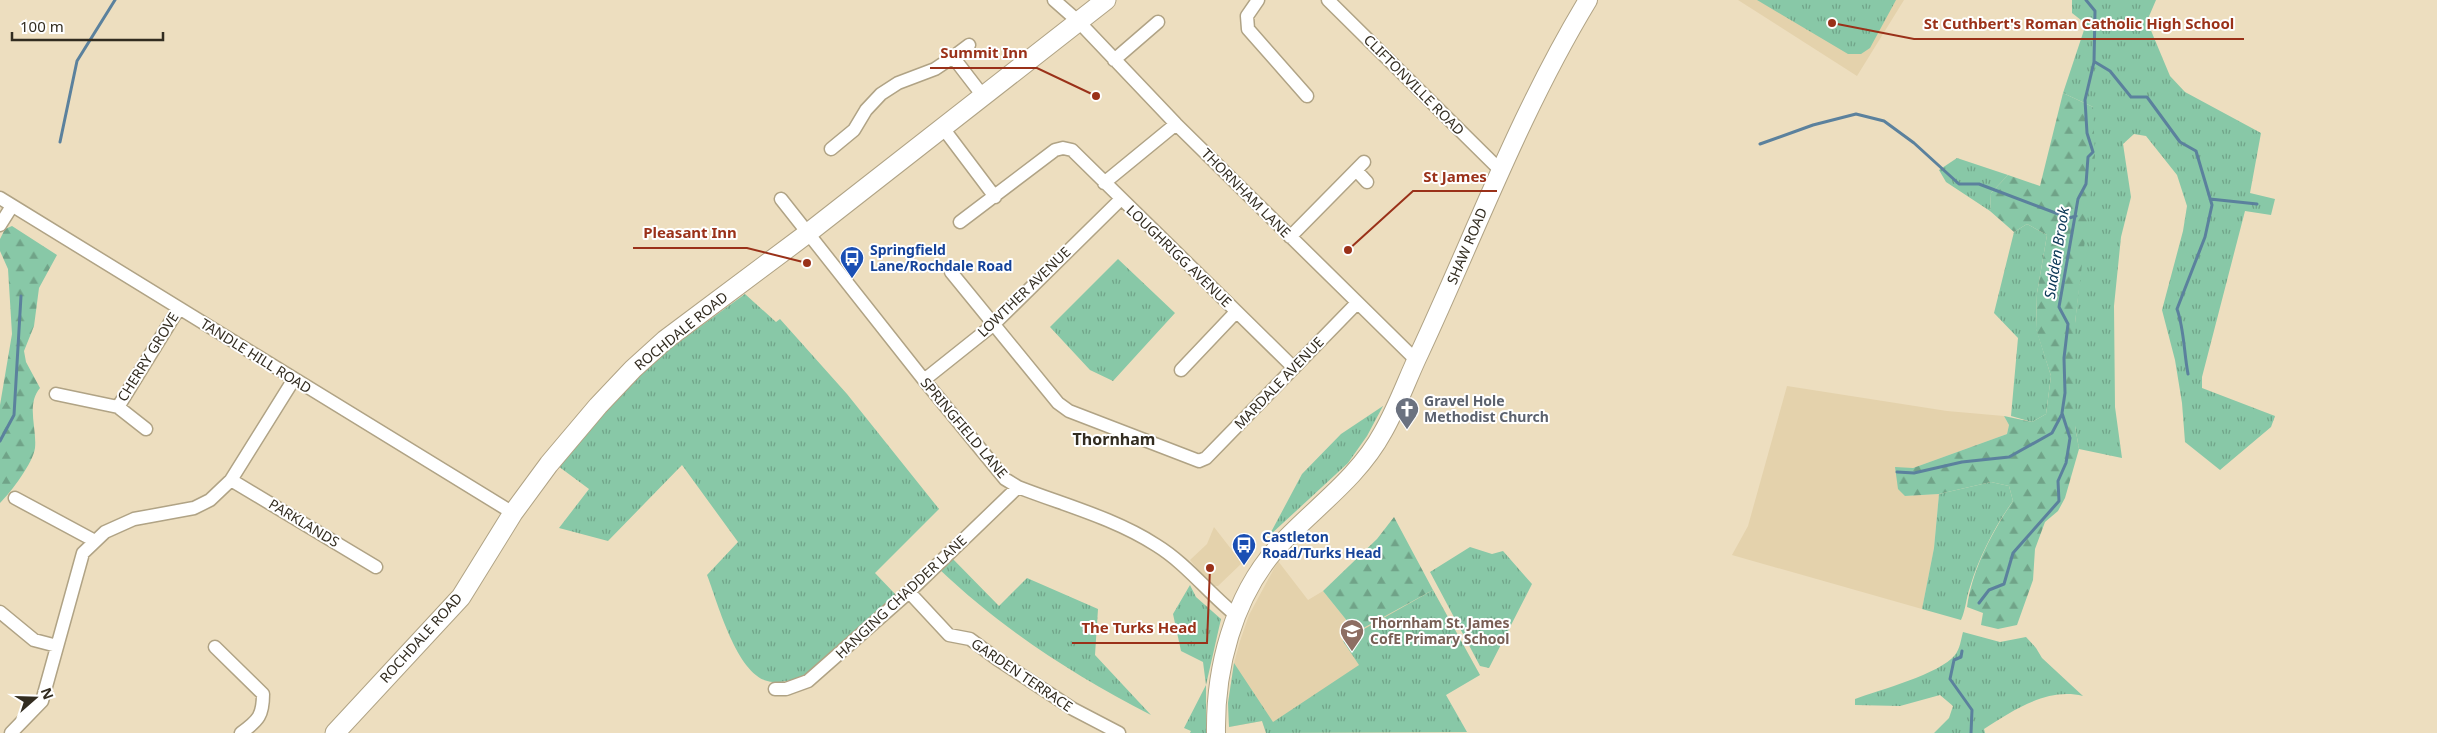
<svg xmlns="http://www.w3.org/2000/svg" width="2437" height="733" viewBox="0 0 2437 733" font-family="'Noto Sans',sans-serif">
<style>
.built{fill:#e4d2ac}
.grass{fill:url(#grass-tufts)}
.forest{fill:url(#forest-firs)}
.lines{fill:none;stroke-linecap:round;stroke-linejoin:round}
.stream{stroke:#5b819d;stroke-width:3}
.street-casing{stroke:#b0a385;stroke-width:15}
.secondary-casing{stroke:#b0a385;stroke-width:20}
.primary-casing{stroke:#b0a385;stroke-width:21}
.street{stroke:#fff;stroke-width:12}
.secondary{stroke:#fff;stroke-width:18}
.primary{stroke:#fff;stroke-width:19}
.labels{text-anchor:middle;stroke-width:4;stroke-linejoin:round;paint-order:stroke}
.street-label{font-size:14px;fill:#322c20;stroke:#fff}
.transit-label{font-size:14px;font-weight:bold;fill:#164399;stroke:#fff;text-anchor:start}
.worship-label{font-size:14px;font-weight:bold;fill:#5b616d;stroke:#fff;text-anchor:start}
.education-label{font-size:14px;font-weight:bold;fill:#785e54;stroke:#fff;text-anchor:start}
.water-label{font-size:15px;font-style:italic;fill:#0a3756;stroke:#fff}
.quarter-label{font-size:16px;font-weight:bold;fill:#322c20;stroke:#fff}
.leader{fill:none;stroke:#9a3119;stroke-width:2}
.callout-dot{fill:#9a3119;stroke:#fff;stroke-width:2}
.callout-label{font-size:15px;text-anchor:middle;font-weight:bold;fill:#9a3119;stroke:#fff;stroke-width:4;stroke-linejoin:round;paint-order:stroke}
</style>
<defs>
<pattern id="grass-tufts" width="24" height="20" patternUnits="userSpaceOnUse" patternTransform="scale(1.25)"><rect width="24" height="20" fill="#88c8a7"/><path d="M3 7l-1-3M5 7V3M7 7l1-3M15 17l-1-3M17 17v-4M19 17l1-3" fill="none" stroke="#70a388"/></pattern>
<pattern id="forest-firs" width="22" height="20" patternUnits="userSpaceOnUse" patternTransform="scale(1.25)"><rect width="22" height="20" fill="#88c8a7"/><path d="M5 1l3.5 6h-7zM16 11l3.5 6h-7z" fill="#70a388"/></pattern>
</defs>
<rect width="100%" height="100%" fill="#eddebf"/>
<path class="built" d="M1738,0H1904L1857,76Z
M1787,386L1947,411L2004,416L2009,425L2007,434L1913,468L1905,496L1939,494L1934,548L1922,609L1732,555L1748,526Z
M1214,527L1242,563L1218,586H1212L1190,560L1207,544Z
M1278,561L1308,600L1323,591L1356,632L1433,590L1480,675L1266,733L1262,721L1229,727L1228,703L1234,663L1240,641L1249,615Z"/>
<path class="grass" d="M1757,0H1896L1870,48L1861,54H1848Z
M2072,0H2156L2147,21L2170,76L2185,92L2261,133L2250,193L2275,199L2271,215L2245,211L2202,377V388L2275,416L2271,427L2220,470L2185,442L2182,403L2175,360L2162,310L2183,231L2187,206L2177,175L2146,136L2134,134L2123,144L2131,197L2121,237L2114,306L2115,407L2122,458L2079,449L2075,426V323L2083,248L2093,107L2063,93L2086,24L2072,13Z
M1957,158L2008,175L1991,193L1990,211L1946,182L1939,170Z
M2027,224L2047,235L2037,293L2036,328L2051,376L2046,414L2032,422L2011,416L2018,338L1994,313L2014,232Z
M1118,259L1175,313L1113,381L1090,370L1050,327Z
M745,294L776,322L780,319L847,394L939,509L875,573L896,595L810,673C798,678 786,683 773,682C738,681 718,603 707,575L738,542L682,465L608,541L559,528L589,489L558,466L621,392L657,358Z
M1383,406L1367,436L1348,463L1269,536L1302,474L1341,434Z
M1991,482L2009,486L2013,501C1995,526 1979,557 1970,587C1966,598 1966,609 1961,620L1922,609L1934,548L1939,494Z
M1470,547L1492,554L1503,551L1532,584L1489,668L1480,666L1430,572Z
M950,556L999,606L1027,578L1098,609L1095,655L1151,715C1073,675 1002,629 938,568Z
M1190,585L1196,597L1221,619L1206,685V733H1190L1191,731L1184,728L1206,685L1203,662L1181,651L1173,614Z
M1433,590L1480,675L1446,695L1467,732L1266,733L1262,721L1229,727L1228,703L1234,663L1273,722L1359,665L1343,641Z
M1963,632L2000,642L2026,637L2036,648L2042,658L2083,696C2048,687 2013,710 1984,729L1985,733H1934L1949,718L1953,706L1940,695L1900,706L1855,705V699C1879,690 1940,674 1955,655C1960,649 1961,639 1963,632Z"/>
<path class="forest" d="M2063,93L2093,107L2095,156L2075,323V426L2079,449L2065,498L2058,511L2045,522L2035,549L2033,580L2017,625L1998,629L1981,625L1983,613L1967,607C1972,570 1992,532 2013,501L2009,486L1991,482L1939,494L1905,496L1898,489L1895,467L1913,468L2007,434L2009,425L2004,416L2032,422L2046,414L2051,376L2036,329L2037,293L2047,235L2027,224L2014,232L1990,211L1991,193L2008,175L2040,186Z
M12,226L57,255L39,288L34,326L24,351L26,362L40,388C26,405 37,427 35,448C33,463 11,492 0,503V405L12,334L8,269L0,251V239L5,229Z
M1394,517L1433,590L1356,632L1323,591L1377,539Z"/>
<g class="lines">
<path class="stream" d="M2095,62L2110,71L2131,97H2147L2180,142L2196,151L2212,205L2205,237L2177,309C2184,328 2184,353 2188,374
M60,142L77,61L115,0
M1760,144L1813,125L1856,114L1884,121L1914,143L1959,184H1979L2069,218L2076,216
M2210,199L2257,204
M0,441L14,415L21,296
M1897,472L1914,473L1962,462L2009,457L2052,433L2062,414
M1979,603L1989,590L2004,584L2013,553L2059,501L2058,481L2066,463L2070,438L2062,413L2065,393L2064,358L2068,324L2059,307L2078,199L2086,184L2088,157L2093,152L2087,133L2085,100L2094,62L2095,11L2086,0
M1962,651L1961,657L1954,660L1950,679L1972,710L1971,733"/>
<g class="street-casing">
<path id="street" d="M1054,0L1079,22L1176,124L1416,360
M1258,0L1247,16L1248,29L1307,96
M1328,0L1499,169
M953,57L969,45
M1114,60L1158,22
M943,128L995,197
M831,149L854,130L866,110L881,94L898,83L935,69L953,57L983,96
M1356,170L1367,182
M1104,183L1176,124
M0,198L513,513
M781,199L924,380L1005,479L1018,487C1064,505 1114,518 1156,545C1187,564 1209,594 1237,616
M960,222L1055,150L1063,148L1072,150L1294,368
M0,225L12,206
M1290,237L1364,162
M951,272L1058,403L1069,411L1199,461L1206,458L1357,303
M1181,370L1236,312
M924,380L993,325L1121,199
M56,394L118,407L146,429
M118,407L179,308
M231,480L376,567
M15,498L95,541
M909,592L949,635L970,639L997,659L1073,709L1119,733
M0,612L34,640L57,646
M215,647L263,694C263,715 259,720 241,733
M775,689H786L808,681L909,592L1018,487
M11,733L42,701L83,553L105,532L134,519L194,508L210,500L231,480L294,379"/>
</g>
<g class="secondary-casing">
<path id="secondary" d="M1216,733C1215,669 1233,598 1276,549C1311,510 1357,480 1383,432C1398,406 1407,379 1420,352C1475,234 1520,112 1588,0"/>
</g>
<g class="primary-casing">
<path id="primary" d="M335,733L461,597L513,513L549,464L598,406L633,369L665,340L808,233L1106,0"/>
</g>
<use href="#street" class="street"/>
<use href="#secondary" class="secondary"/>
<use href="#primary" class="primary"/>
</g>
<defs>
<g id="bus-pin" transform="scale(1.25)"><path d="M0 17L-7.5 6A9.5 9.5 0 1 1 7.5 6Z" fill="#1a4fb4" stroke="#fff"/><path d="M-5-6H5V4H4V6H2V4H-2V6H-4V4H-5ZM-3.5-4V0h7V-4ZM-3.5 1.2v1.5H-2V1.2ZM2 1.2v1.5H3.5V1.2Z" fill="#fff"/></g>
<g id="church-pin" transform="scale(1.25)"><path d="M0 17L-7.5 6A9.5 9.5 0 1 1 7.5 6Z" fill="#6b7280" stroke="#fff"/><path d="M-1.2-6h2.4v3.5h3.3v2.4h-3.3V6h-2.4V-.1h-3.3v-2.4h3.3Z" fill="#fff"/></g>
<g id="school-pin" transform="scale(1.25)"><path d="M0 17L-7.5 6A9.5 9.5 0 1 1 7.5 6Z" fill="#8d6e63" stroke="#fff"/><path d="M0-5L7-2L0 1L-7-2ZM-4 1L0 2.5L4 1V4Q0 6-4 4Z" fill="#fff"/></g>
</defs>
<g fill-rule="evenodd">
<use href="#bus-pin" x="852" y="258"/>
<use href="#church-pin" x="1407" y="409"/>
<use href="#bus-pin" x="1244" y="545"/>
<use href="#school-pin" x="1352" y="631"/>
</g>
<g class="labels">
<g class="street-label">
<text transform="translate(1414 85) rotate(45)" y="5">CLIFTONVILLE ROAD</text>
<text transform="translate(1246 193) rotate(45)" y="5">THORNHAM LANE</text>
<text transform="translate(1467 246) rotate(-67)" y="5">SHAW ROAD</text>
<text transform="translate(1179 256) rotate(44)" y="5">LOUGHRIGG AVENUE</text>
<text transform="translate(1024 292) rotate(-44)" y="5">LOWTHER AVENUE</text>
<text transform="translate(681 331) rotate(-39)" y="5">ROCHDALE ROAD</text>
<text transform="translate(256 356) rotate(32)" y="5">TANDLE HILL ROAD</text>
<text transform="translate(148 357) rotate(-58)" y="5">CHERRY GROVE</text>
<text transform="translate(1279 383) rotate(-46)" y="5">MARDALE AVENUE</text>
<text transform="translate(964 428) rotate(50)" y="5">SPRINGFIELD LANE</text>
<text transform="translate(304 523) rotate(31)" y="5">PARKLANDS</text>
<text transform="translate(901 597) rotate(-43)" y="5">HANGING CHADDER LANE</text>
<text transform="translate(421 638) rotate(-48)" y="5">ROCHDALE ROAD</text>
<text transform="translate(1022 675) rotate(34)" y="5">GARDEN TERRACE</text>
</g>
<g class="transit-label">
<text x="870" y="255">Springfield<tspan x="870" dy="16">Lane/Rochdale Road</tspan></text>
<text x="1262" y="542">Castleton<tspan x="1262" dy="16">Road/Turks Head</tspan></text>
</g>
<g class="worship-label">
<text x="1424" y="406">Gravel Hole<tspan x="1424" dy="16">Methodist Church</tspan></text>
</g>
<g class="education-label">
<text x="1370" y="628">Thornham St. James<tspan x="1370" dy="16">CofE Primary School</tspan></text>
</g>
<g class="water-label">
<text transform="translate(2057 253) rotate(-81)" y="5">Sudden Brook</text>
</g>
<g class="quarter-label">
<text x="1114" y="445">Thornham</text>
</g>
</g>
<path class="leader" d="M1832 23L1914 39H2244M1096 96L1037 68H930M1348 250L1413 191H1497M807 263L747 248H633M1210 568L1207 643H1072"/>
<g class="callout-dot">
<circle cx="1832" cy="23" r="5"/>
<circle cx="1096" cy="96" r="5"/>
<circle cx="1348" cy="250" r="5"/>
<circle cx="807" cy="263" r="5"/>
<circle cx="1210" cy="568" r="5"/>
</g>
<g class="callout-label">
<text x="2079" y="29">St Cuthbert's Roman Catholic High School</text>
<text x="984" y="58">Summit Inn</text>
<text x="1455" y="182">St James</text>
<text x="690" y="238">Pleasant Inn</text>
<text x="1139" y="633">The Turks Head</text>
</g>
<g transform="translate(35 698) rotate(70)" stroke="#ffffff" stroke-width="4" paint-order="stroke">
<path d="M0-4L9 19L0 12L-9 19Z" fill="#322c20"/>
<text y="-8" font-size="14" font-weight="bold" text-anchor="middle" fill="#322c20">N</text>
</g>
<path d="M12 32v8h151v-8" fill="none" stroke="#322c20" stroke-width="2.5"/>
<text x="20" y="32" font-size="15" fill="#322c20" stroke="#ffffff" stroke-width="4" paint-order="stroke">100 m</text>
</svg>
